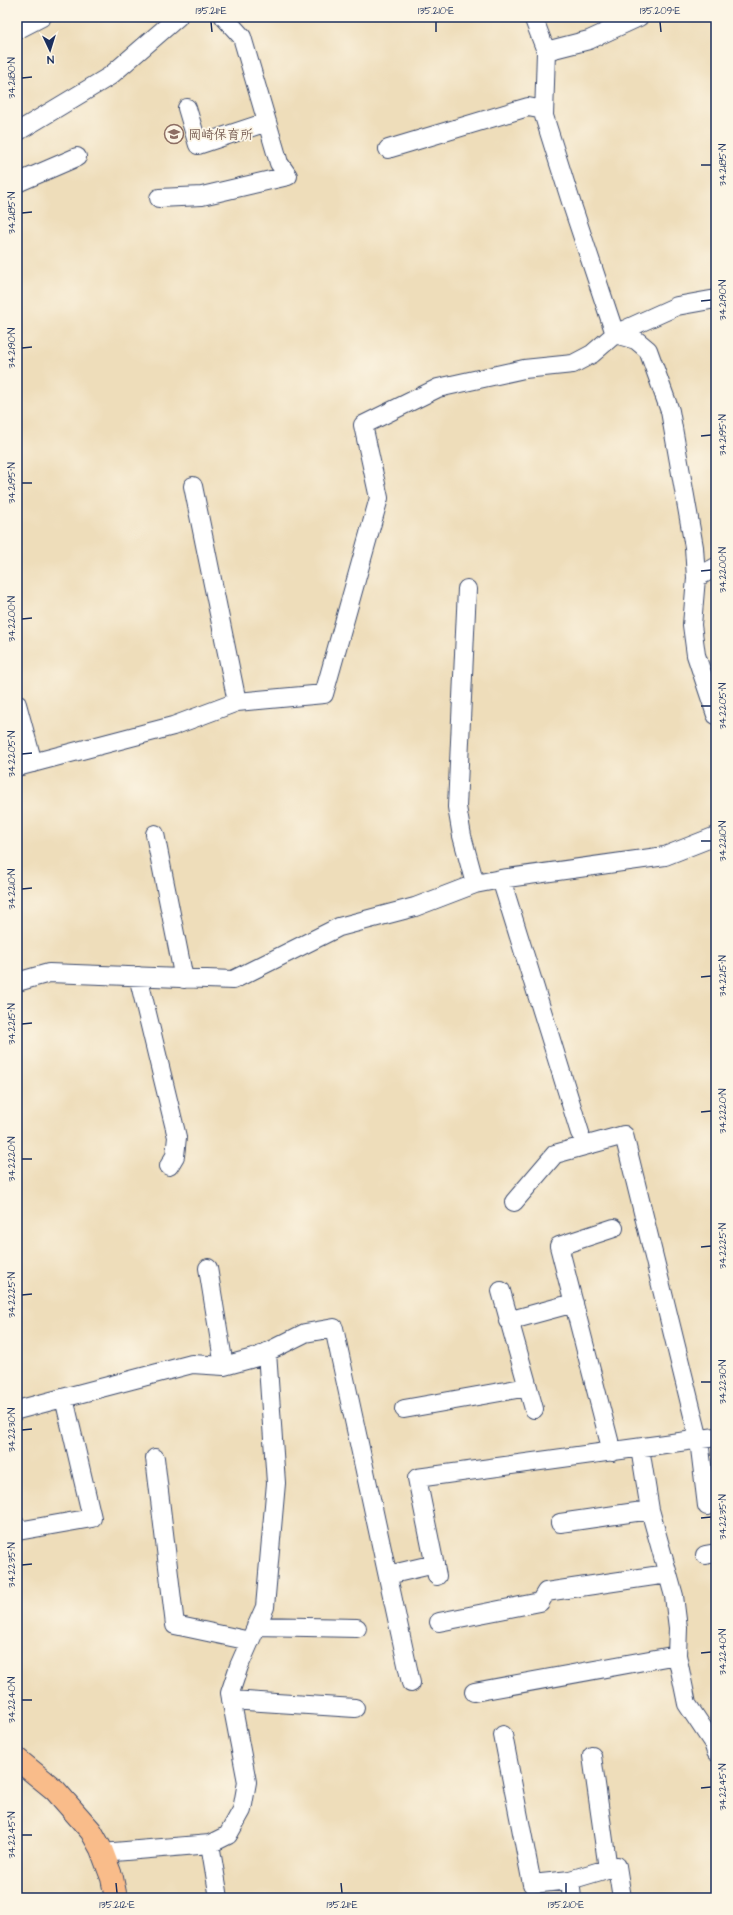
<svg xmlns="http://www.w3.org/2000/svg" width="733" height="1915" viewBox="0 0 733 1915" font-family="'Architects Daughter','Klee One',sans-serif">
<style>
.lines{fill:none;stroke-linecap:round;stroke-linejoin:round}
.minor-casing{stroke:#3b496c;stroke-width:20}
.major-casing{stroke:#3b496c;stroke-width:24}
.minor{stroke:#fff;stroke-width:18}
.major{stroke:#f9bc8a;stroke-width:22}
.ticks{fill:none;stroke:#1b2f5e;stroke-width:1.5}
.labels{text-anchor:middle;stroke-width:3.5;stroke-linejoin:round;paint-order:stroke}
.education-label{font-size:13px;font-weight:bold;fill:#785e54;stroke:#fcf5e5;text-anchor:start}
.neatline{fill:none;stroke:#1b2f5e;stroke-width:1.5}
.ticks-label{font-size:10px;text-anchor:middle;fill:#1b2f5e}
</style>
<rect width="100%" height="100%" fill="#fcf5e5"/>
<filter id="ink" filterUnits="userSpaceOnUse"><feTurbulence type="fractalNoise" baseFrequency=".025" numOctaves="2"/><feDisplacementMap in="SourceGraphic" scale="8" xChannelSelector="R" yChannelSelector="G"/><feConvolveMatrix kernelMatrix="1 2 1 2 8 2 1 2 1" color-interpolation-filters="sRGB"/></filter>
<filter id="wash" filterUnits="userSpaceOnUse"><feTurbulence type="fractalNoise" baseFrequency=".012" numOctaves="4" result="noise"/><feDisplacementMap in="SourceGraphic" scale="16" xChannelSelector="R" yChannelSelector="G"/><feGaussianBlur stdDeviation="0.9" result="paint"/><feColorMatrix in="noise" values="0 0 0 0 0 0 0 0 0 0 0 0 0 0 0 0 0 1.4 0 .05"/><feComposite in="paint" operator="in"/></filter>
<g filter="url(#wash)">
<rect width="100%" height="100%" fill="#eeddba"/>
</g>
<g filter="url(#ink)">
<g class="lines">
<g class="minor-casing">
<path id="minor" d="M533,17L546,51L544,116L572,205L615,334
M17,30L42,17
M546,51L589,40L639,17
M187,108L198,145L267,122
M17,132L110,76L178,17
M388,149L528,107L544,110
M17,183L77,157
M159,198L202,196L288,176L279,163L242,37L224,17
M615,334L636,340L648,350L670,411L694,547L696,578L692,625L696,655L716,715
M193,486L237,702
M696,578L716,567
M467,589L457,807L462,836L475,884
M17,704L33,763
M17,767L173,726L237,702L324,694L379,498L363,425L438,388L524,369L573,364L592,354L615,334L677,306L716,299
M155,834L184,979
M501,879L580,1133
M138,976L177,1137L175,1156L169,1166
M17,982L49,973L233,980L339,927L415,907L475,884L501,879L665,856L716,836
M514,1202L555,1154L624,1135L699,1440L707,1506
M208,1268L224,1366
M501,1291L534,1409
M508,1321L574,1303
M404,1409L528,1387
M17,1410L192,1364L224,1366L257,1357L305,1333L334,1328L411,1683
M640,1448L650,1510L674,1596L678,1628L677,1655L687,1704L713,1743L716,1752
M612,1452L559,1246L614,1228
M155,1458L175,1625L250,1641
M560,1523L650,1510
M17,1526L18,1531L92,1518L64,1398
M705,1555L716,1553
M388,1575L435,1564
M437,1576L417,1478L716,1437
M439,1622L540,1602L546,1592L667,1574
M256,1626L357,1628
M474,1692L677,1655
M231,1700L355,1708
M503,1735L532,1884L570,1880L617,1866L622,1898
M592,1756L608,1869
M210,1844L228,1835L242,1810L247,1782L230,1693L239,1666L265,1607L276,1483L267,1352
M102,1853L210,1844L219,1898
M570,1880L572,1898"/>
</g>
<g class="major-casing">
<path id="major" d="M17,1759L55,1790L91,1831L101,1849L112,1878L116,1898"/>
</g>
<use href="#minor" class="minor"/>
<use href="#major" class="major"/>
</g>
</g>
<path class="ticks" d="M211,22L212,32M436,22V32M660,22L661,32M22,78L32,77M701,165H711M22,213L32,212M701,301L711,300M22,348L32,347M701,436L711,435M22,483H32M701,571L711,570M22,619L32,618M701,706H711M22,754L32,753M701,841H711M22,889L32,888M701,977L711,976M22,1024L32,1023M701,1112L711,1111M22,1159H32M701,1247L711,1246M22,1295L32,1294M701,1382H711M22,1430L32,1429M701,1518L711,1517M22,1565L32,1564M701,1653L711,1652M22,1700H32M701,1788L711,1787M22,1835H32M116,1883L117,1893M341,1883L342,1893M566,1883V1893"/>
<defs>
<g id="school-ring" transform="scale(1)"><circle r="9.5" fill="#fcf5e5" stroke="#8d6e63" stroke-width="1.5"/><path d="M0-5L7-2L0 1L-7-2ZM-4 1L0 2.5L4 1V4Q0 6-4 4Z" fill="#8d6e63"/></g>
</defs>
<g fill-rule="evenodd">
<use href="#school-ring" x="174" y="134"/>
</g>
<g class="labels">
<g class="education-label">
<text x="188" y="139">岡崎保育所</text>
</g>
</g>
<rect width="733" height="1915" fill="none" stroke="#fcf5e5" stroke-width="44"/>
<g transform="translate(50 50) rotate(176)" stroke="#fcf5e5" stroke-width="3" paint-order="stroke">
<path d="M0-3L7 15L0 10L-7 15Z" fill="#1b2f5e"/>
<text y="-6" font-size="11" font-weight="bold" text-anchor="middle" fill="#1b2f5e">N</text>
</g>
<rect x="22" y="22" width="689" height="1871" class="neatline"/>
<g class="ticks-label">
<text x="211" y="14">135.211°E</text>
<text x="436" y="14">135.210°E</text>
<text x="660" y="14">135.209°E</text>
<text transform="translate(11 78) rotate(-90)" y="4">34.2180°N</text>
<text transform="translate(722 165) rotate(-90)" y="4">34.2185°N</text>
<text transform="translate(11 213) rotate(-90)" y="4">34.2185°N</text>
<text transform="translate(722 300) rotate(-90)" y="4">34.2190°N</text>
<text transform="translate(11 348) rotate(-90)" y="4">34.2190°N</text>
<text transform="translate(722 435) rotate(-90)" y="4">34.2195°N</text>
<text transform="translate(11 483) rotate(-90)" y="4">34.2195°N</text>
<text transform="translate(722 570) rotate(-90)" y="4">34.2200°N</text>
<text transform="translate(11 619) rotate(-90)" y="4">34.2200°N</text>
<text transform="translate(722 706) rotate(-90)" y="4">34.2205°N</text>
<text transform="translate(11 754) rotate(-90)" y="4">34.2205°N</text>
<text transform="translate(722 841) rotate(-90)" y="4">34.2210°N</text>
<text transform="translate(11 889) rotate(-90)" y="4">34.2210°N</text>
<text transform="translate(722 976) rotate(-90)" y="4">34.2215°N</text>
<text transform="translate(11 1024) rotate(-90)" y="4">34.2215°N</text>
<text transform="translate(722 1111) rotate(-90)" y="4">34.2220°N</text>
<text transform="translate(11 1159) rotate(-90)" y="4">34.2220°N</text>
<text transform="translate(722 1246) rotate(-90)" y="4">34.2225°N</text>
<text transform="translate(11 1295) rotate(-90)" y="4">34.2225°N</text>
<text transform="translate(722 1382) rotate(-90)" y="4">34.2230°N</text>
<text transform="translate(11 1430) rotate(-90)" y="4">34.2230°N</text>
<text transform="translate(722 1517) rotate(-90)" y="4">34.2235°N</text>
<text transform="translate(11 1565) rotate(-90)" y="4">34.2235°N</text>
<text transform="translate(722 1652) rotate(-90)" y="4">34.2240°N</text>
<text transform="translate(11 1700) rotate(-90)" y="4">34.2240°N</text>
<text transform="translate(722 1787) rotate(-90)" y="4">34.2245°N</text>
<text transform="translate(11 1835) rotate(-90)" y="4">34.2245°N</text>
<text x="117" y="1908">135.212°E</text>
<text x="342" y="1908">135.211°E</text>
<text x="566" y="1908">135.210°E</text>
</g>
</svg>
